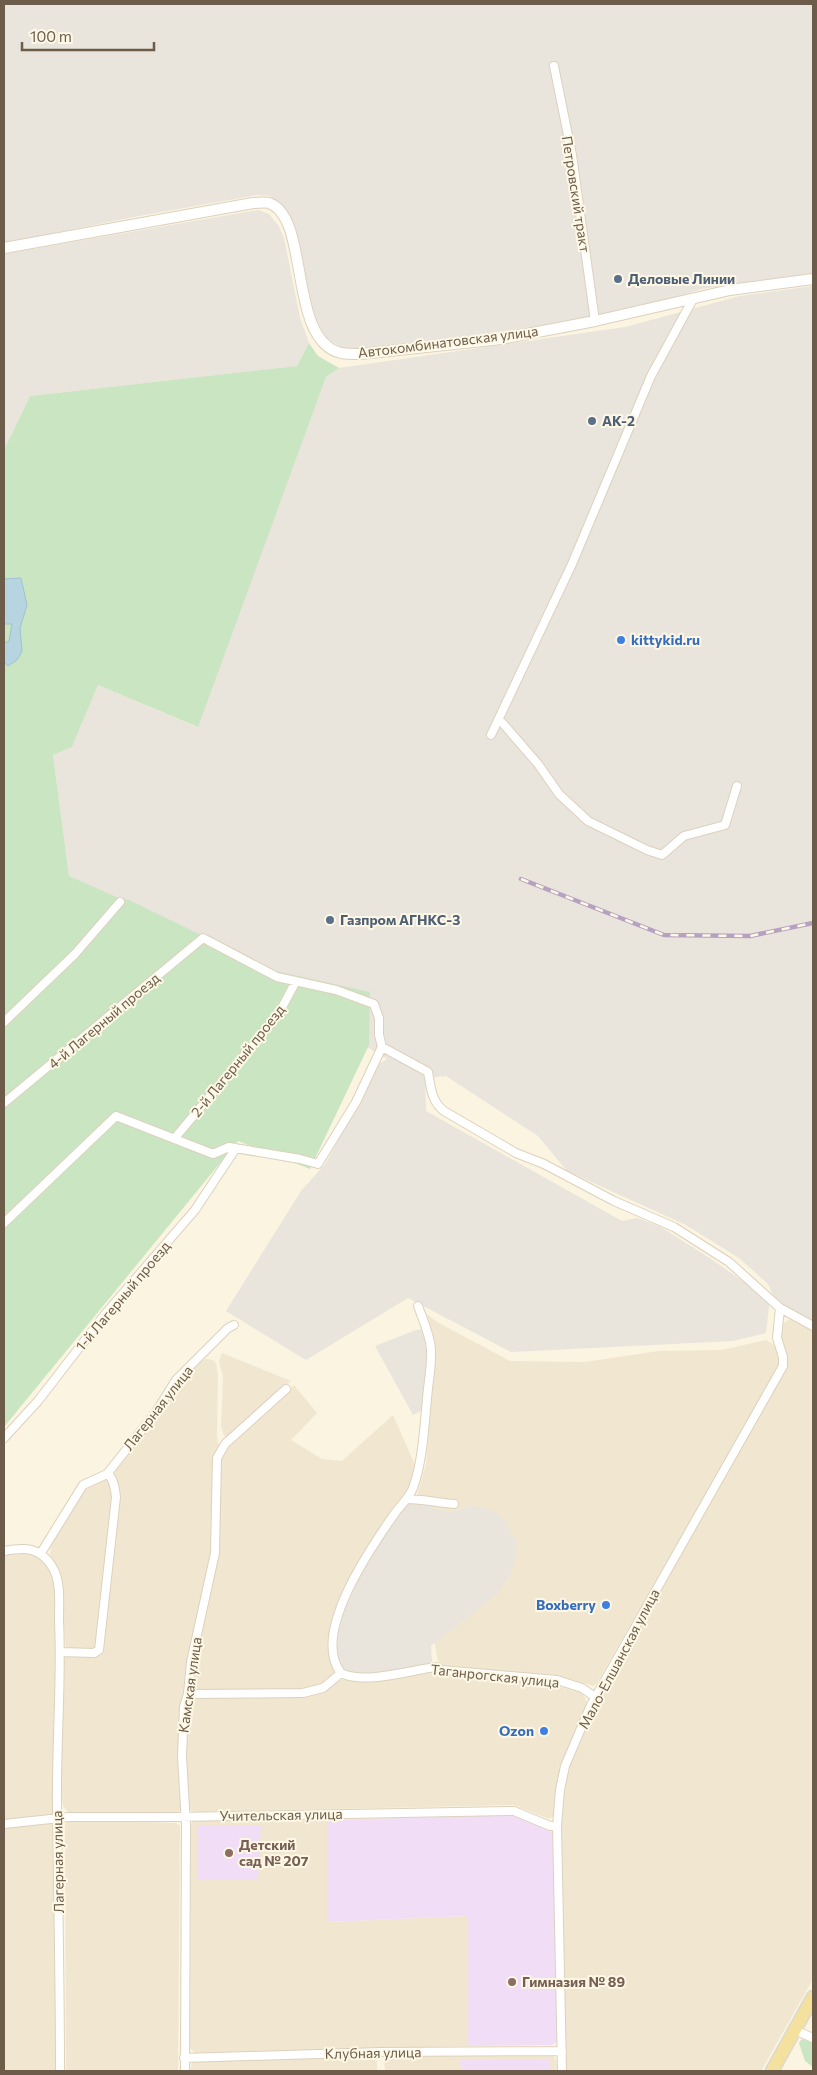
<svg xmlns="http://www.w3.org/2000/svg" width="817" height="2075" viewBox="0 0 817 2075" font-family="Commissioner,sans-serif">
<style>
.residential{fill:#f1e6d0}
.industrial{fill:#e9e4dc}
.education{fill:#f1def6}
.green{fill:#cae5c1}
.water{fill:#b7d5e1;stroke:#9ec2d2}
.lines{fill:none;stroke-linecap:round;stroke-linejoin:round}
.minor-casing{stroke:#ddd1bd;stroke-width:10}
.tertiary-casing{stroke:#ddd1bd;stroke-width:12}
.primary-casing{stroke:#dcd8d4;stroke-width:15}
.minor{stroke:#fff;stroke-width:8}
.tertiary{stroke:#fff;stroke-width:10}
.primary{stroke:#f4e19d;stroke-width:12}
.rail-casing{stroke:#b7a1c1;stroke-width:4.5}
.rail{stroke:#fdf8e6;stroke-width:2.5;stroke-dasharray:8;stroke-linecap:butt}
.service-dot{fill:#5c6f8a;stroke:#fdf8e6;stroke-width:2}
.shop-dot{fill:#3f7fe0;stroke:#fdf8e6;stroke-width:2}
.education-dot{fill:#8d6e63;stroke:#fdf8e6;stroke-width:2}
.labels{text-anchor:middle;stroke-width:4;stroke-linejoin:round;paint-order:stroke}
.street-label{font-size:14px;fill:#6e5c4a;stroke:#fdf8e6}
.service-label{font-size:14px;font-weight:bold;fill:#4e5e75;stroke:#fdf8e6;text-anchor:start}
.shop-label{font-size:14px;font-weight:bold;fill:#366cbe;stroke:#fdf8e6;text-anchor:end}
.education-label{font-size:14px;font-weight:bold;fill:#785e54;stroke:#fdf8e6;text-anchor:start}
</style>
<rect width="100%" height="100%" fill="#faf4e0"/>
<path class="residential" d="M423,1311L437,1322L510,1361L585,1362L659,1351L722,1350L766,1340L775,1346L779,1360L778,1368L597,1683L593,1686L558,1675L453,1668L440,1665L437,1657L435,1643L497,1593L471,1506L449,1512L418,1503L417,1495L426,1464L434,1363L431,1328Z
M790,1319H795L813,1329V1979L761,2071H566L560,1824L568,1768L605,1689L784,1373L788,1362L780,1334V1326Z
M222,1353L291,1381L280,1390L240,1429L228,1437L224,1436L221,1426L223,1376L219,1362Z
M206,1359L213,1360L216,1363L218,1376L217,1436L219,1448L212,1553L181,1708L182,1809L176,1813H69L63,1806L60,1781L63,1657L67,1655L92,1657L100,1653L111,1585L119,1496L114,1471L115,1465L178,1381L200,1361Z
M294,1385L317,1413L291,1440L322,1459L342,1461L393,1415L415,1465L409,1487L392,1510L357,1567L338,1603L331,1632L330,1650L334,1675L322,1686L304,1691L197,1692L193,1686L195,1662L219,1554L220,1459L222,1454L262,1413Z
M105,1478L111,1485L113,1497L106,1585L95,1647L90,1650L66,1648L62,1607L61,1581L50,1556L52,1537L78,1496L95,1483Z
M15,1553L32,1554L39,1557L50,1570L55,1582L57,1656L54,1812L49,1816L4,1820V1556Z
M430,1670L440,1674L541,1682L582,1693L585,1698L587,1706L560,1765L554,1816L549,1819L514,1805L195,1812L189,1809L185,1755L189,1706L192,1700L196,1698L303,1695L324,1691L341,1680H368Z
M69,1820L176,1823L180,1826L178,2071H66L65,1825Z
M195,1820H327V1922L468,1916V2046L195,2053L190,2048L191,1824Z
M50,1823L55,1827L56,2071H4V1827Z
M374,2055L377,2061V2071H190L192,2062Z
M387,2056H553L556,2060L557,2071H385L384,2058Z"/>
<path class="industrial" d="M4,4H813V274L701,289L621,316L461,338L373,348L344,349L327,339L316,320L293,228L288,215L270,196L258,195L139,216L4,243Z
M258,210L269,214L278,225L284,238L300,318L309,343L297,366L30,396L4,450V254Z
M813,286V1323L785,1306L773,1295L768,1284L739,1258L686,1225L567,1171L538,1136L446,1076L425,1078L426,1111L622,1221L637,1218L661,1227L711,1259L767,1298L769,1306L766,1333L733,1341L511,1352L408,1298L306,1360L226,1311L301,1191L326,1163L379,1064L387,1059L364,1045L271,971L69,876L53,755L72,747L98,685L197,727L326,377L339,368L625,327L740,296Z
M425,1329L429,1349L427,1367L421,1411L413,1415L375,1346L416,1330Z
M410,1503H418L449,1512L471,1506L491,1509L506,1522L517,1544L515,1560L511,1573L497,1594L431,1646L432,1662L428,1665L367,1675L348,1674L339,1666L336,1649V1633L342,1606L363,1568L397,1515Z"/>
<path class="education" d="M514,1815L550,1830L554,1835L557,2042L552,2045L468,2046V1916L327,1922V1820Z
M198,1825H261L258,1880H198Z
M549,2059V2071H461L460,2060Z"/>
<path class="green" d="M309,343L318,356L339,368L326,377L198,727L98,685L72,747L53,755L69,876L121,899L129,900L275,971L370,992L369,1045L310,1169L238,1141L4,1427V450L30,396L297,366Z
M802,2039L813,2043V2067L805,2061L799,2043Z"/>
<path class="water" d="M21,578L27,605L20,628L22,651L17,660L8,666L4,662V643L9,641L12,624H4V579Z"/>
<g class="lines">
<g class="minor-casing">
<path id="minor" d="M554,66L572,155L595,321
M499,719L538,764L559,794L588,821L647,850L662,855L684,836L725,825L737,786
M491,735L572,564L651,376L693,299
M4,1022L75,954L120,902
M382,1047L428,1072C431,1087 431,1101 444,1111L516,1153L544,1164L614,1201L674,1227L729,1262L780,1308L813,1326
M4,1103L203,938L277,977L336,990L374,1004L379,1018V1035L382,1047L356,1102L318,1164L300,1159L229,1147L213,1154L116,1116L4,1223
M174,1139L278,1015L296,981
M4,1438L38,1401L106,1313L195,1210L236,1148
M407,1499C424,1499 438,1503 454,1504
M4,1551C25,1547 41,1547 53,1568C61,1582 59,1603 59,1620C62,1682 56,1744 57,1806C58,1894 60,1983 60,2071
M41,1553L83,1485L107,1474L156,1412L176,1380L228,1328L234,1325
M61,1652L94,1653L99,1650L116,1497C115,1489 114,1478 107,1474
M341,1673C310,1634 372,1546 395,1513C401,1505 409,1498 413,1488C423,1460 424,1429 427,1399C428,1383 432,1366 431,1349C430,1335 423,1320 418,1306
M188,1694L303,1693L323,1688L341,1673C364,1685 411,1670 436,1667L442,1670L557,1680L582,1688L595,1697
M4,1824L69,1817H177L514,1811L550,1826H557
M795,2030L813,2038
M184,2058L382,2052L562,2051
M185,2071L186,1825L182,1756L184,1707L188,1694L191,1662L215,1553L217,1458L225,1444L286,1389
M562,2071L557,1826L560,1790L565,1766L591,1705L783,1366V1357L777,1338L780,1308"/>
</g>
<g class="tertiary-casing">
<path id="tertiary" d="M4,248L253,203C258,203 265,202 269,203C311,218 287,340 341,353C347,354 355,354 361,354L501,339L595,321L730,290L813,279"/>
</g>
<g class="primary-casing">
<path id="primary" d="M772,2071L813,1997"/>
</g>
<use href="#minor" class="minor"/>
<use href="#tertiary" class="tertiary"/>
<use href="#primary" class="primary"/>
<g class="rail-casing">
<path id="rail" d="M521,879L664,935L750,936L813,923"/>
</g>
<use href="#rail" class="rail"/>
</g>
<g class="service-dot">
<circle cx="618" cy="279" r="5"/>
<circle cx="592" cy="421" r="5"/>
<circle cx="330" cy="920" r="5"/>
</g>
<g class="shop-dot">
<circle cx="621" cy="640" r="5"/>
<circle cx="606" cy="1605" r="5"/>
<circle cx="544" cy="1731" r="5"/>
</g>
<g class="education-dot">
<circle cx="229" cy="1853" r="5"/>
<circle cx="512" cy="1982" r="5"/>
</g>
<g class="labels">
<g class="street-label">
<text transform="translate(576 194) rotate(81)" y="5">Петровский тракт</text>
<text transform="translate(448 342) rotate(-7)" y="5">Автокомбинатовская улица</text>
<text transform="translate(104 1021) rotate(-40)" y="5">4-й Лагерный проезд</text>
<text transform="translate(238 1061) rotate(-51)" y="5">2-й Лагерный проезд</text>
<text transform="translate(123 1296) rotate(-50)" y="5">1-й Лагерный проезд</text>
<text transform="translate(158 1408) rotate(-52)" y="5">Лагерная улица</text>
<text transform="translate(619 1659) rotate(-62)" y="5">Мало-Елшанская улица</text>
<text transform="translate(495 1676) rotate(6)" y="5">Таганрогская улица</text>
<text transform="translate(190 1685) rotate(-82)" y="5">Камская улица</text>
<text transform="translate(281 1815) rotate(-1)" y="5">Учительская улица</text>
<text transform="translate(58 1862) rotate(-91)" y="5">Лагерная улица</text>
<text transform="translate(373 2053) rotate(-1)" y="5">Клубная улица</text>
</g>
<g class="service-label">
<text x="628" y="284">Деловые Линии</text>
<text x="602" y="426">АК-2</text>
<text x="340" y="925">Газпром АГНКС-3</text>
</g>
<g class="shop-label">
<text x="631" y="645" text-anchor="start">kittykid.ru</text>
<text x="596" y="1610">Boxberry</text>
<text x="534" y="1736">Ozon</text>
</g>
<g class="education-label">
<text x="239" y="1850">Детский<tspan x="239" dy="16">сад № 207</tspan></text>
<text x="522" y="1987">Гимназия № 89</text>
</g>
</g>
<rect width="817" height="2075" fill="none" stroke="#6e5c4a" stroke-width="10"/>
<path d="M22 42v8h132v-8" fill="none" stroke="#6e5c4a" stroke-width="2.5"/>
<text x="30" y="42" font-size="15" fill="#6e5c4a" stroke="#fdf8e6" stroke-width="4" paint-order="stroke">100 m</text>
</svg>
